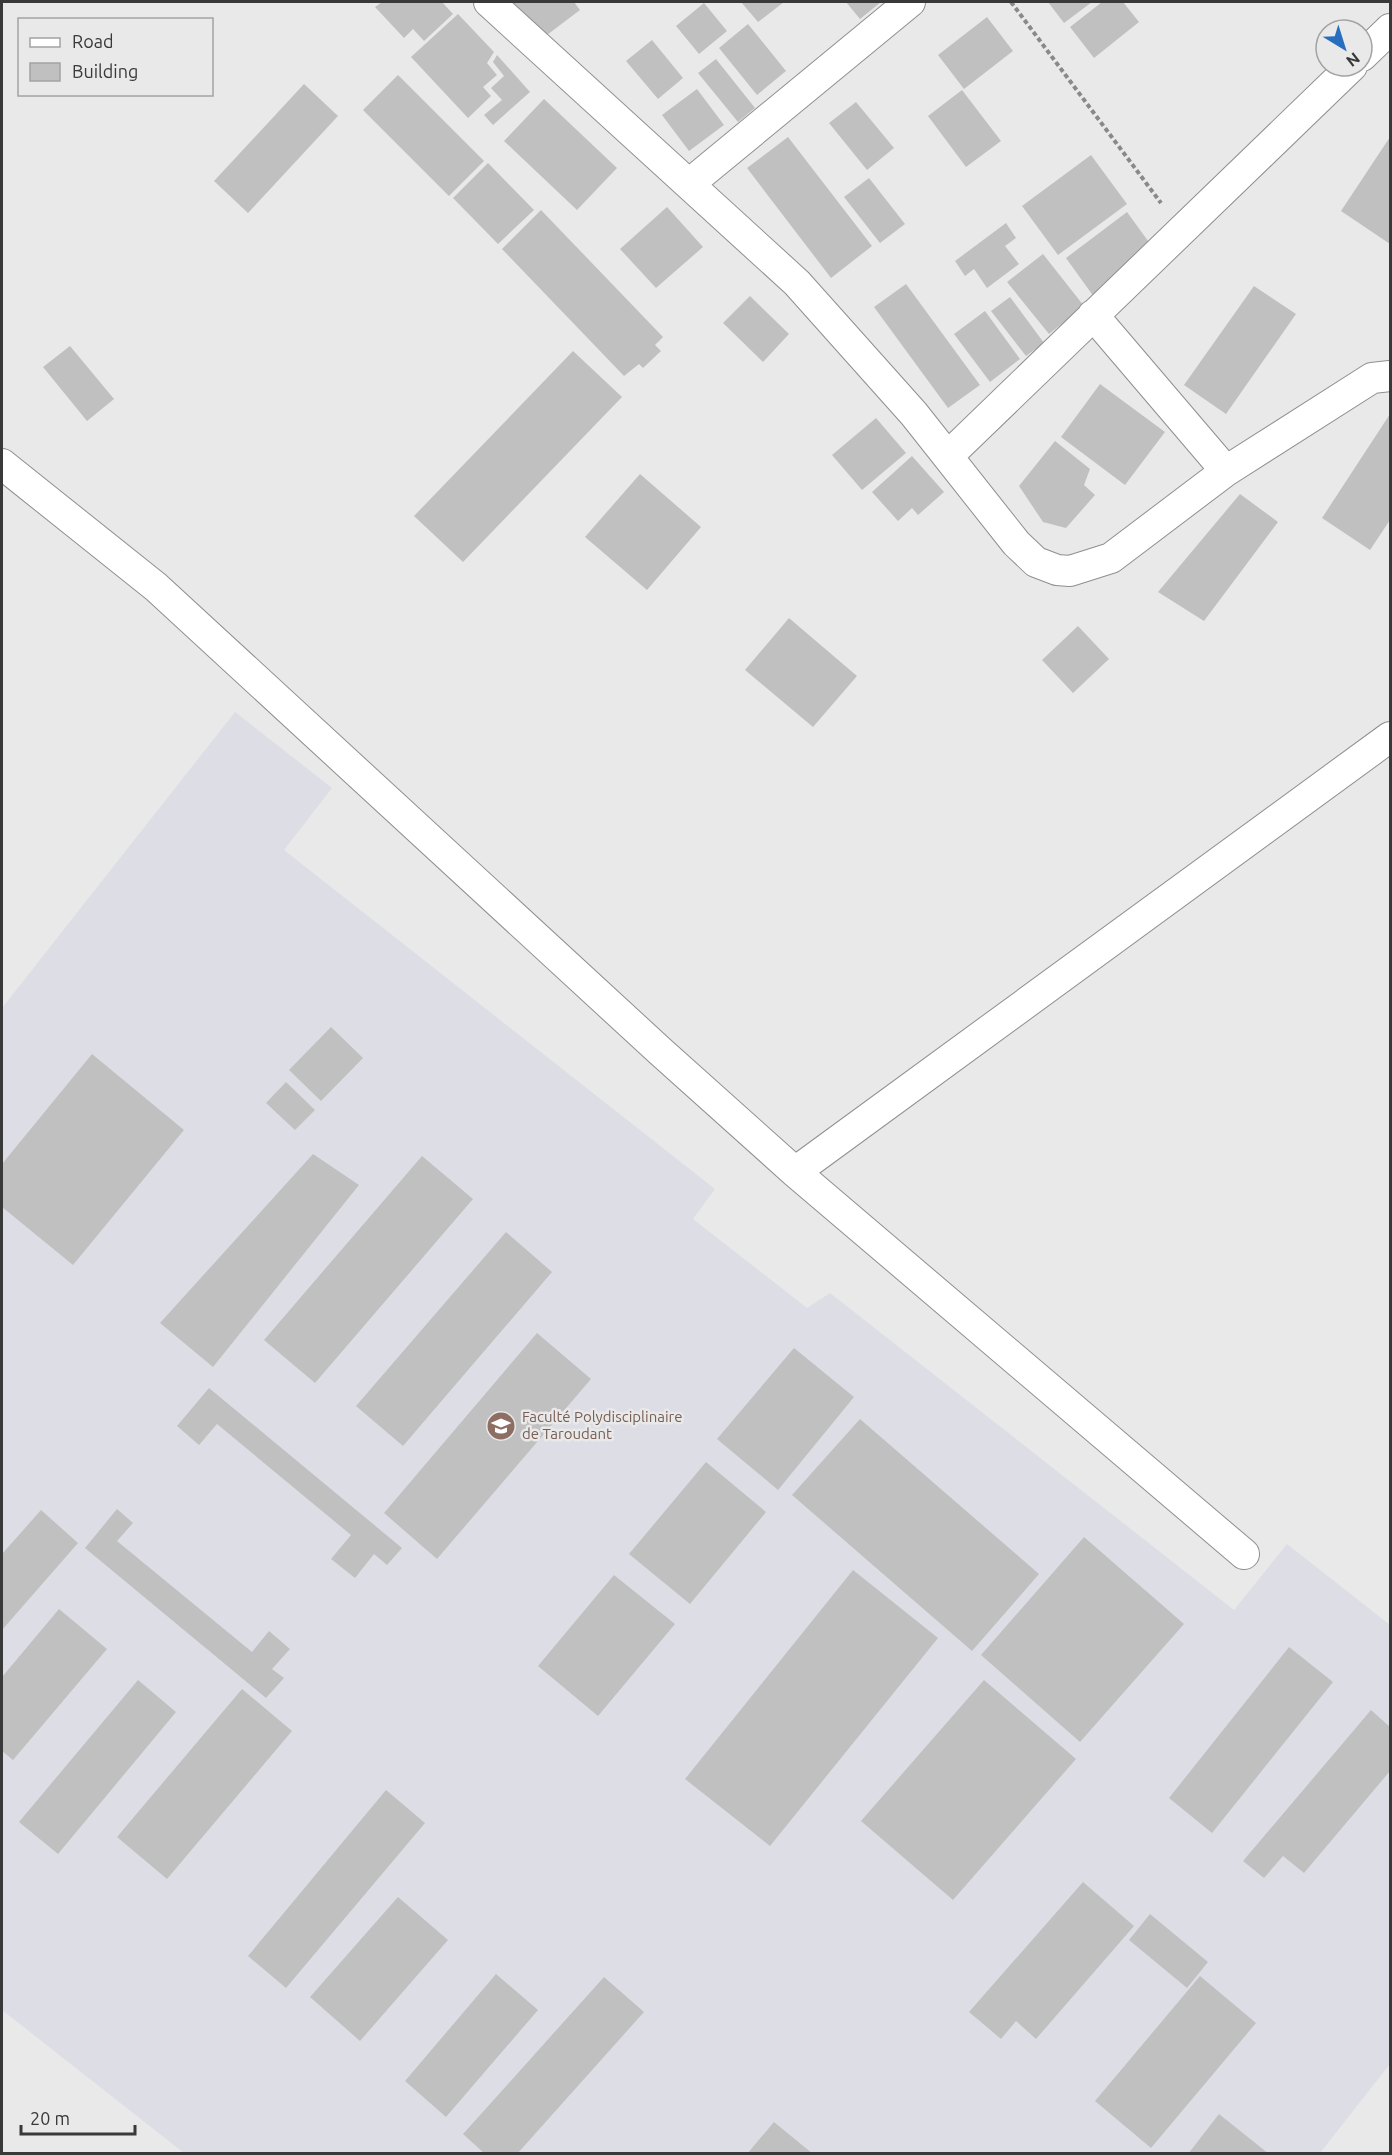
<svg xmlns="http://www.w3.org/2000/svg" width="1392" height="2155" viewBox="0 0 1392 2155" font-family="Ubuntu,sans-serif">
<style>
.built{fill:#dddde5}
.building{fill:#c0c0c1}
.lines{fill:none;stroke-linecap:round;stroke-linejoin:round}
.minor-casing{stroke:#8f8f90;stroke-width:32}
.path{stroke:#89898a;stroke-width:4;stroke-dasharray:4.5 3;stroke-linecap:butt}
.minor{stroke:#fff;stroke-width:30}
.labels{text-anchor:middle;stroke-width:5;stroke-linejoin:round;paint-order:stroke}
.education-label{font-size:15px;fill:#785e54;stroke:#e9e9ea;text-anchor:start}
</style>
<rect width="100%" height="100%" fill="#e9e9ea"/>
<path class="built" d="M235,712L332,788L284,850L715,1189L693,1219L807,1308L830,1293L1234,1610L1287,1544L1390,1625V2064L1320,2153H184L2,2010V1008Z"/>
<path class="building" d="M382,2H442L453,14L424,41L413,29L404,38L375,7Z
M509,2H574L580,10L539,41Z
M741,2H784L758,22Z
M846,2H881L860,19Z
M1048,2H1092L1064,23Z
M1102,2H1123L1139,22L1094,58L1070,27Z
M704,3L727,31L699,54L676,26Z
M458,14L494,52L487,63L497,75L483,87L491,96L468,118L411,57Z
M987,17L1013,51L964,89L938,55Z
M748,24L786,71L757,95L719,48Z
M652,40L683,78L658,99L626,61Z
M497,55L530,92L493,125L484,115L502,100L491,88L504,76L493,62Z
M716,59L755,108L738,122L698,73Z
M398,75L484,161L449,196L363,110Z
M304,84L338,116L248,213L214,181Z
M697,89L724,125L689,151L662,115Z
M962,90L1001,141L966,167L928,116Z
M544,99L617,168L577,210L504,141Z
M856,102L894,148L867,170L829,123Z
M788,137L872,246L831,278L747,168Z
M1390,137V244L1341,211Z
M1091,155L1127,204L1058,255L1022,206Z
M488,163L534,210L498,244L453,198Z
M869,178L905,224L880,243L844,197Z
M667,207L703,247L656,288L620,249Z
M541,210L663,337L655,345L661,351L643,368L639,364L624,376L502,249Z
M1127,212L1156,252L1094,297L1066,258Z
M1006,223L1016,238L1005,246L1019,264L987,288L974,269L965,276L955,261Z
M1043,254L1084,306L1049,334L1007,282Z
M906,284L980,385L948,408L874,307Z
M1254,286L1296,314L1226,414L1184,385Z
M750,296L789,334L763,362L723,323Z
M1010,297L1044,343L1026,356L991,311Z
M985,311L1020,359L990,382L954,334Z
M70,346L114,399L87,421L43,367Z
M573,351L622,397L463,562L414,516Z
M1100,384L1165,432L1125,485L1061,437Z
M1390,414V520L1370,550L1322,518Z
M876,418L906,453L862,490L832,455Z
M1055,441L1090,469L1084,485L1095,495L1066,528L1043,522L1019,486Z
M912,456L944,492L918,515L912,508L898,521L872,492Z
M640,474L701,527L647,590L585,537Z
M1240,494L1278,522L1204,621L1158,592Z
M789,618L857,676L813,727L745,670Z
M1078,626L1109,659L1073,693L1042,660Z
M331,1027L363,1058L321,1101L289,1070Z
M92,1054L184,1130L73,1265L2,1207V1164Z
M286,1082L315,1110L295,1130L266,1103Z
M313,1154L359,1185L213,1367L160,1323Z
M422,1156L473,1199L315,1383L264,1340Z
M506,1232L552,1272L403,1446L356,1406Z
M537,1333L591,1379L437,1559L384,1513Z
M794,1348L854,1397L778,1490L717,1439Z
M209,1388L402,1548L387,1565L374,1554L355,1578L331,1559L351,1535L217,1424L199,1445L177,1426Z
M860,1419L1039,1574L972,1651L792,1495Z
M706,1462L766,1512L690,1604L629,1554Z
M117,1509L133,1523L117,1541L252,1652L269,1631L290,1649L272,1669L284,1678L266,1698L85,1548Z
M41,1510L78,1543L2,1630V1554Z
M1084,1537L1184,1624L1080,1742L981,1655Z
M853,1570L938,1638L770,1846L685,1779Z
M614,1575L675,1624L598,1716L538,1666Z
M59,1609L107,1649L13,1760L2,1751V1677Z
M1289,1647L1333,1682L1212,1833L1169,1798Z
M138,1680L176,1712L58,1854L19,1822Z
M984,1680L1076,1759L953,1900L861,1821Z
M242,1689L292,1731L167,1879L117,1837Z
M1371,1710L1390,1727V1771L1304,1873L1283,1856L1264,1878L1243,1861Z
M386,1790L425,1823L286,1988L248,1956Z
M1083,1882L1134,1926L1036,2039L1016,2021L1001,2039L969,2012Z
M398,1897L448,1940L360,2041L310,1997Z
M1150,1914L1208,1962L1187,1988L1129,1940Z
M496,1974L538,2010L446,2117L405,2081Z
M1200,1976L1256,2023L1151,2148L1095,2101Z
M604,1977L644,2012L517,2154H485L463,2134Z
M1219,2114L1269,2154H1188Z
M774,2122L813,2154H747Z"/>
<g class="lines">
<g class="minor-casing">
<path id="minor" d="M489,2L797,283L914,414L1016,543L1036,562L1057,570L1070,571L1111,558L1226,471L1372,378L1390,376
M1362,56L1390,29
M689,184L910,2
M1093,315L1226,471
M948,456L1352,66
M2,464L156,587L660,1051L795,1172
M1244,1554L795,1172L1390,737"/>
</g>
<path class="path" d="M1011,2L1161,203"/>
<use href="#minor" class="minor"/>
</g>
<defs>
<g id="university-disc" transform="scale(1.5)"><circle r="9.5" fill="#8d6e63" stroke="#e9e9ea"/><path d="M0-5L7-2L0 1L-7-2ZM-4 1L0 2.5L4 1V4Q0 6-4 4Z" fill="#fff"/></g>
</defs>
<g fill-rule="evenodd">
<use href="#university-disc" x="501" y="1426"/>
</g>
<g class="labels">
<g class="education-label">
<text x="522" y="1422">Faculté Polydisciplinaire<tspan x="522" dy="17">de Taroudant</tspan></text>
</g>
</g>
<rect width="1392" height="2155" fill="none" stroke="#393939" stroke-width="6"/>
<rect x="18" y="18" width="195" height="78" fill="#e9e9ea" stroke="#a3a3a3" stroke-width="1.5"/>
<rect x="30" y="38" width="30" height="9" fill="#ffffff" stroke="#a3a3a3" stroke-width="1.5"/>
<text x="72" y="48" font-size="18" fill="#393939">Road</text>
<rect x="30" y="63" width="30" height="18" fill="#c0c0c1" stroke="#a3a3a3" stroke-width="1.5"/>
<text x="72" y="78" font-size="18" fill="#393939">Building</text>
<g transform="translate(1344 48) rotate(142)"><circle r="28" fill="#e9e9ea" stroke="#a3a3a3" stroke-width="1.5"/>
<path d="M0-4.5L10 22L0 15L-10 22Z" fill="#286ebe"/>
<text y="-9" font-size="16" font-weight="bold" text-anchor="middle" fill="#393939">N</text>
</g>
<path d="M21 2125v9h114v-9" fill="none" stroke="#393939" stroke-width="3"/>
<text x="30" y="2125" font-size="18" fill="#393939" stroke="#e9e9ea" stroke-width="4.5" paint-order="stroke">20 m</text>
</svg>
